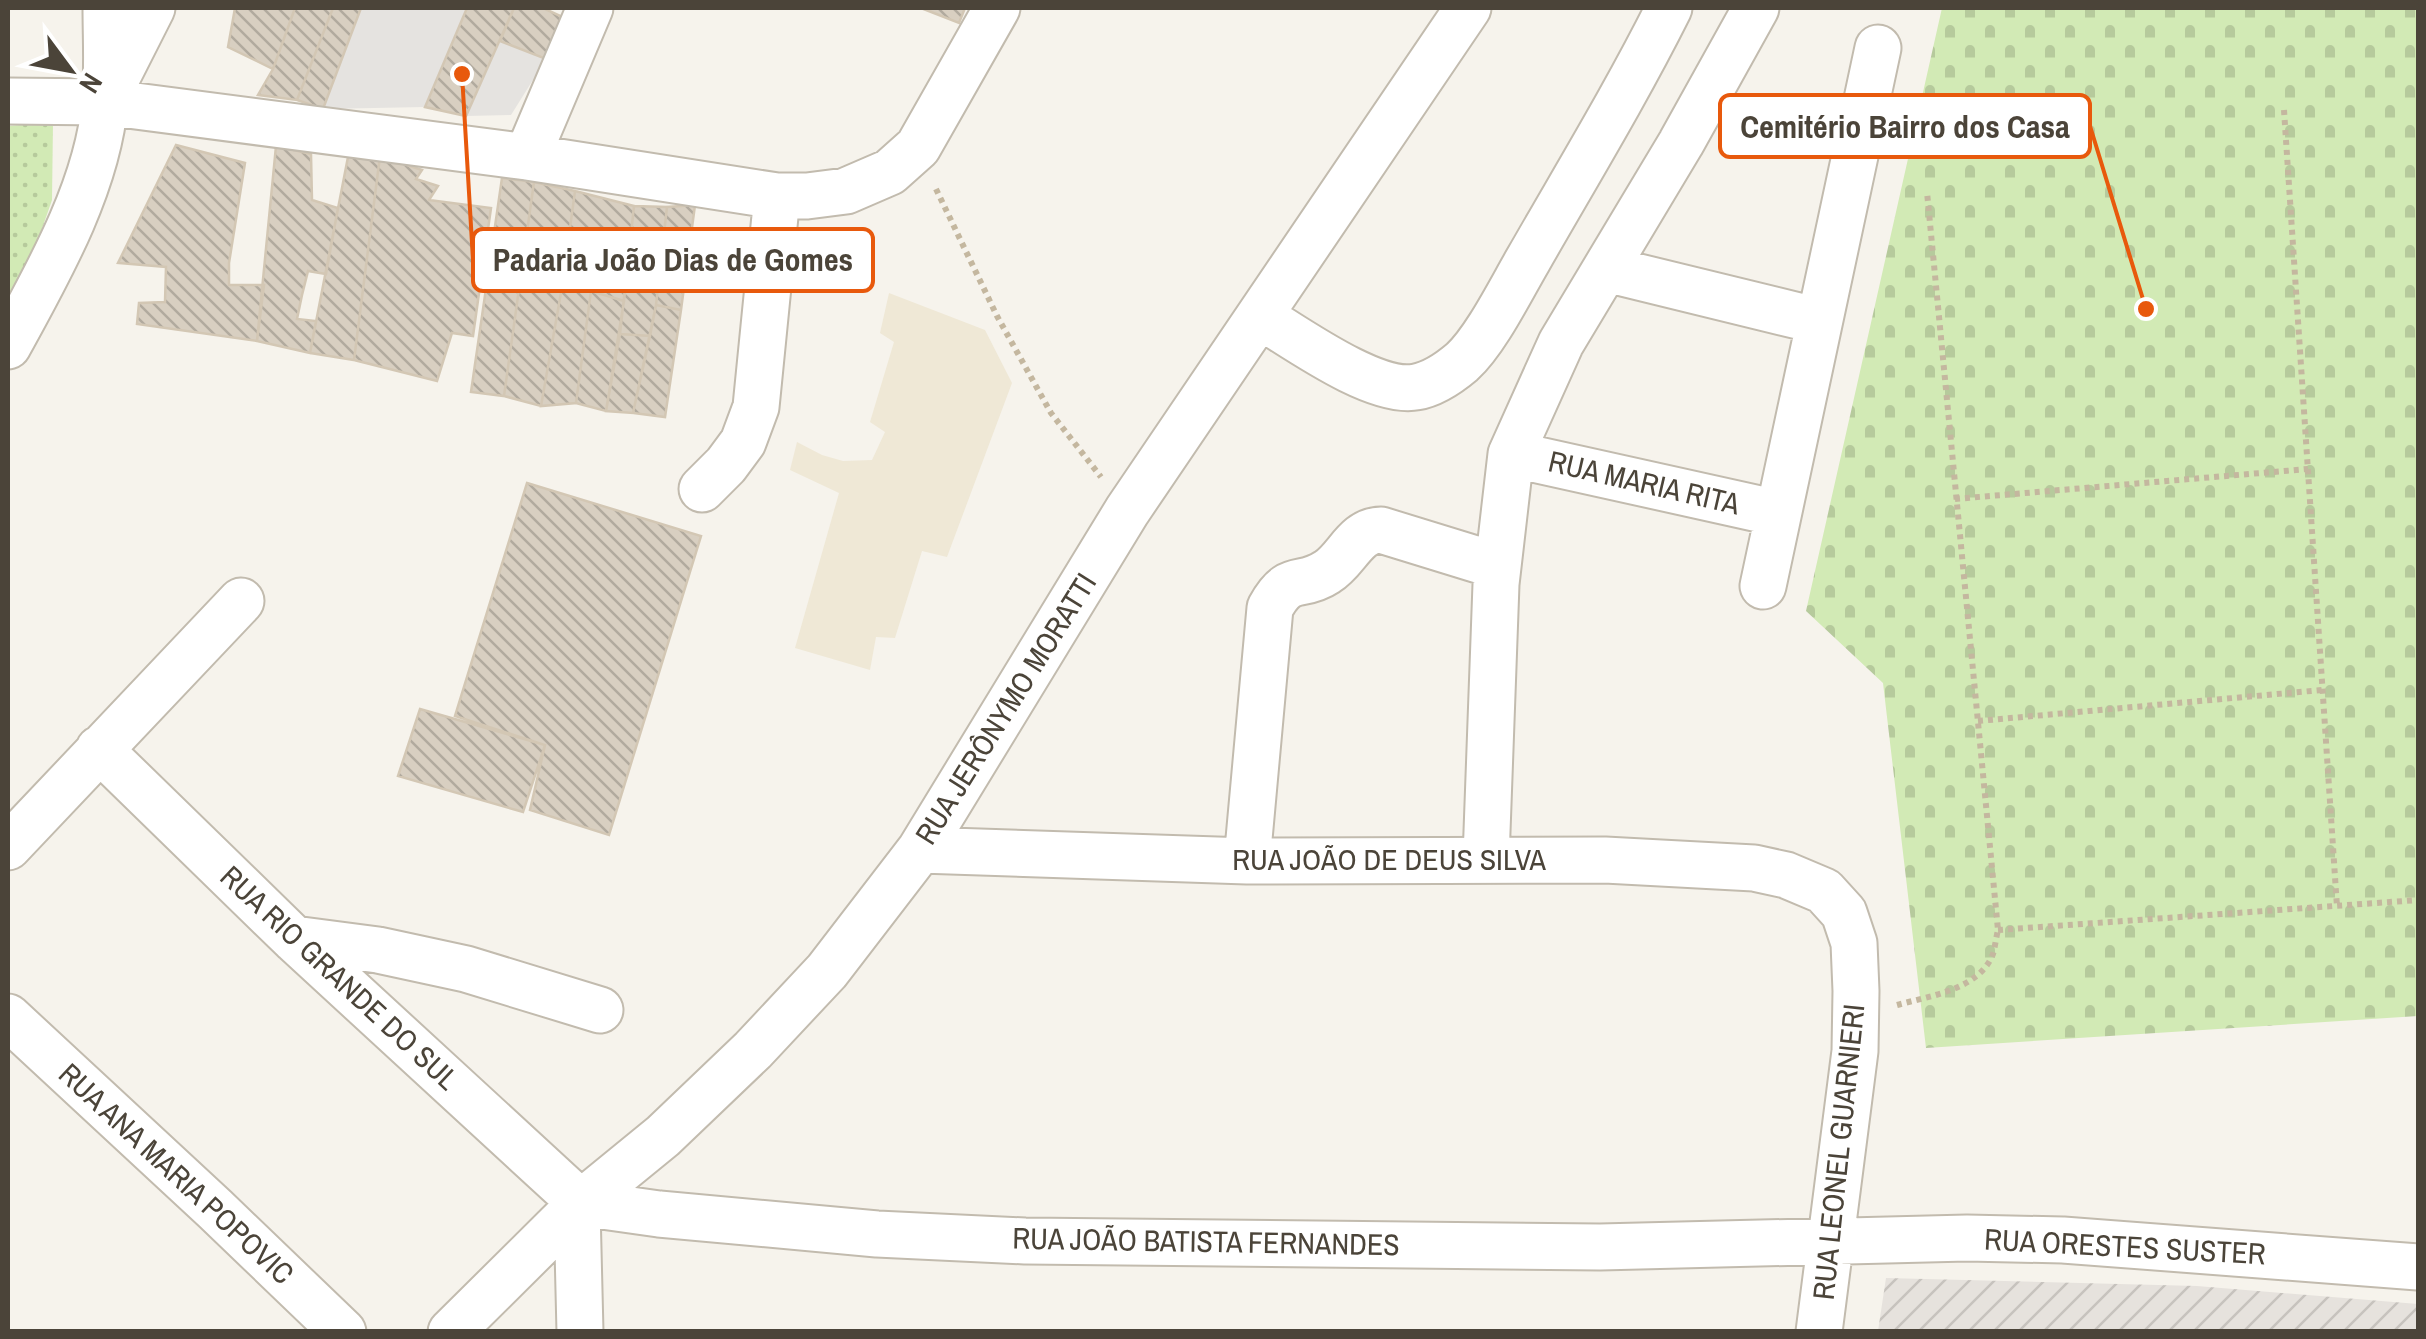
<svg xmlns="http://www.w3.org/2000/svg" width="2426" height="1339" viewBox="0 0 2426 1339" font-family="'Archivo Narrow',sans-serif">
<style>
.industrial{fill:url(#industrial-furrows)}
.education{fill:#efe8d6}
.cemetery{fill:url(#cemetery-stones)}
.park{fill:url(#park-dots)}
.parking{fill:#e5e3e0}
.building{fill:url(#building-back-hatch);stroke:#d3c7b4;stroke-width:2.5}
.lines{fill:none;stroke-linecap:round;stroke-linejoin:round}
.minor-casing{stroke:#c2bbae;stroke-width:49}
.path{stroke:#c4b79f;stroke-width:6;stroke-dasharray:5 5;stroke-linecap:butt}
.minor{stroke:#fff;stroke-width:45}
.labels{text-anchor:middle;stroke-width:10;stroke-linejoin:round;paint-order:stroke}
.street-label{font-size:30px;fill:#4b4439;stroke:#fff}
.leader{fill:none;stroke:#e8590c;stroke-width:4}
.callout-dot{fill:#e8590c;stroke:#fff;stroke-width:4}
.callout{fill:#fff;stroke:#e8590c;stroke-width:4}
.callout-label{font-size:32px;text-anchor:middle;font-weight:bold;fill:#4b4439}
</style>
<defs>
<pattern id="industrial-furrows" width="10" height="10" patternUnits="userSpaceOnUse" patternTransform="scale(2.5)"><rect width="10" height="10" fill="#e6e2dd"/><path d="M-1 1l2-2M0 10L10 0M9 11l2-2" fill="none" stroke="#c7c3be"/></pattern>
<pattern id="cemetery-stones" width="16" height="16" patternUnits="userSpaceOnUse" patternTransform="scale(2.5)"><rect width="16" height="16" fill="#d2eab5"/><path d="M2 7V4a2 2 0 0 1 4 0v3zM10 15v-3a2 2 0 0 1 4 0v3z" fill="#b6ca9c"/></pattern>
<pattern id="park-dots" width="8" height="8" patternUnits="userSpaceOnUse" patternTransform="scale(2.5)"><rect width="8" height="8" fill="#d2eab5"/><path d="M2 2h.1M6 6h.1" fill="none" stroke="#b6ca9c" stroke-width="1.8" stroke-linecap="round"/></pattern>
<pattern id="building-back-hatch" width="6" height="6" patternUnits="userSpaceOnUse" patternTransform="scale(2.5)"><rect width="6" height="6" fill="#d8cfc1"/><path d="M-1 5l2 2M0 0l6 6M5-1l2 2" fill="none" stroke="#b1aa9e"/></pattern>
</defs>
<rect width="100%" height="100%" fill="#f6f3ec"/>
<path class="industrial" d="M1886,1278L2197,1286L2418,1304V1331H1878Z"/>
<path class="education" d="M889,293L985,330L1012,383L947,557L922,551L895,638L876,637L870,670L795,648L839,493L790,470L797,442L822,455L843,461L872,460L885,432L870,422L894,342L880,333Z"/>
<path class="cemetery" d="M1942,8H2418V1016L1926,1048L1883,683L1806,611Z"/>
<path class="park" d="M53,122L52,200L8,326V126Z"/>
<path class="parking" d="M361,8H467L425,107L323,109Z
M500,41L546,59L511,115L466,116Z"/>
<path class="building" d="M235,8H295L273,69L228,47Z
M295,8H333L297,100L258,95L273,69Z
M333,8H361L323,109L297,100Z
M467,8H514L466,116L425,107Z
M514,8H543L565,18L546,59L500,41Z
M921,8H965L959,23Z
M176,145L245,163L229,263V285H264L257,341L137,324L139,303L165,302L166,267L118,263Z
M276,146L311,154L312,200L338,208L326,274L308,271L302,295L297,319L316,321L310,353L257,341Z
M380,156L422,170L416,179L438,186L429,200L491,208L473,336L452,333L437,381L354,360Z
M380,156L354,360L310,353L348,157Z
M502,178L534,182L504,396L471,392Z
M534,182L575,191L562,287L541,406L504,396Z
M575,191L634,206L624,301L591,291L562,287Z
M695,205L681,310L656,305L667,207Z
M634,206L667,207L656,305L650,336L620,334Z
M562,287L591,291L576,403L541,406Z
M591,291L624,301L606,411L576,403Z
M656,305L681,310L665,417L633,413Z
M620,334L650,336L633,413L606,411Z
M527,483L701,536L609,835L530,810L545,745L455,716Z
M420,709L545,745L523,812L398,776Z"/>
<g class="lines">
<g class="minor-casing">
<path id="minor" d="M110,91L152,8
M8,101L105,102L527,157L777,196H807L846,191L890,172L918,147L997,8
M527,157L590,8
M1606,269L1819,321
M1260,316C1296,338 1375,395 1416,387C1433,384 1449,373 1462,362C1486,340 1511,289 1528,260C1576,176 1626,94 1669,8
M8,346C48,273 98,186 105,101C108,70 106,38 106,8
M1511,454L1777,513
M702,489L726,465L743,442L756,407L777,196
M1763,586L1878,48
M99,749L294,939L581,1203
M8,847L241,601
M920,850L1247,861L1605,860L1754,868L1786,875L1824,891L1844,913L1854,943L1856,991L1855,1051L1819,1332
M1486,859L1496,584L1511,454L1561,343L1681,143L1756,8
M1247,861L1270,608C1290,571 1300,590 1327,572C1347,560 1355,530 1381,530L1498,566
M294,939L378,950L466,969L600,1010
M8,1017L215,1209L343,1332
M581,1203L659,1214L877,1234L1025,1241L1600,1247L1967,1238L2063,1240L2418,1267
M577,1208L580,1332
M451,1332L581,1203L663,1136L753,1050L827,971L920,850L1127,511L1468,8"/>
</g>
<path class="path" d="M2284,110L2337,907
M936,189L997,316L1051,413L1101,477
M1955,499L2308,469
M1978,721L2322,690
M1998,930L2418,900
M1897,1005C1929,996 1979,990 1993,954C1995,947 1996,938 1998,930L1927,192"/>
<use href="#minor" class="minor"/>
</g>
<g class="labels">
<g class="street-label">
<text transform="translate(1644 483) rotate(13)" y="10">RUA MARIA RITA</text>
<text transform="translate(1006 709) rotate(-58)" y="10">RUA JERÔNYMO MORATTI</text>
<text x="1389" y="870">RUA JOÃO DE DEUS SILVA</text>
<text transform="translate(339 978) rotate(43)" y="10">RUA RIO GRANDE DO SUL</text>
<text transform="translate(1839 1152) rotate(-84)" y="10">RUA LEONEL GUARNIERI</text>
<text transform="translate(176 1174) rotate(43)" y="10">RUA ANA MARIA POPOVIC</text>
<text transform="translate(1206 1242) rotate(1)" y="10">RUA JOÃO BATISTA FERNANDES</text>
<text transform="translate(2125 1247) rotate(3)" y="10">RUA ORESTES SUSTER</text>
</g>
</g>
<path class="leader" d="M2146 309L2090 126M462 74L473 260"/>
<g class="callout-dot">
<circle cx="2146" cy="309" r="10"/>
<circle cx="462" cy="74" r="10"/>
</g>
<g class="callout">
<rect x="1720" y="95" width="370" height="62" rx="10"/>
<rect x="473" y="229" width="400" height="62" rx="10"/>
</g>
<g class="callout-label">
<text x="1905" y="138">Cemitério Bairro dos Casa</text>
<text x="673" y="271">Padaria João Dias de Gomes</text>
</g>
<rect width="2426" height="1339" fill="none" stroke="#4b4439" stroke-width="20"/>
<g transform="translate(70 70) rotate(122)" stroke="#ffffff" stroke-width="8" paint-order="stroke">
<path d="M0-8L18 38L0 25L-18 38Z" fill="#4b4439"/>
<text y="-15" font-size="28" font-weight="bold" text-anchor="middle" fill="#4b4439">N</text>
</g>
</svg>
